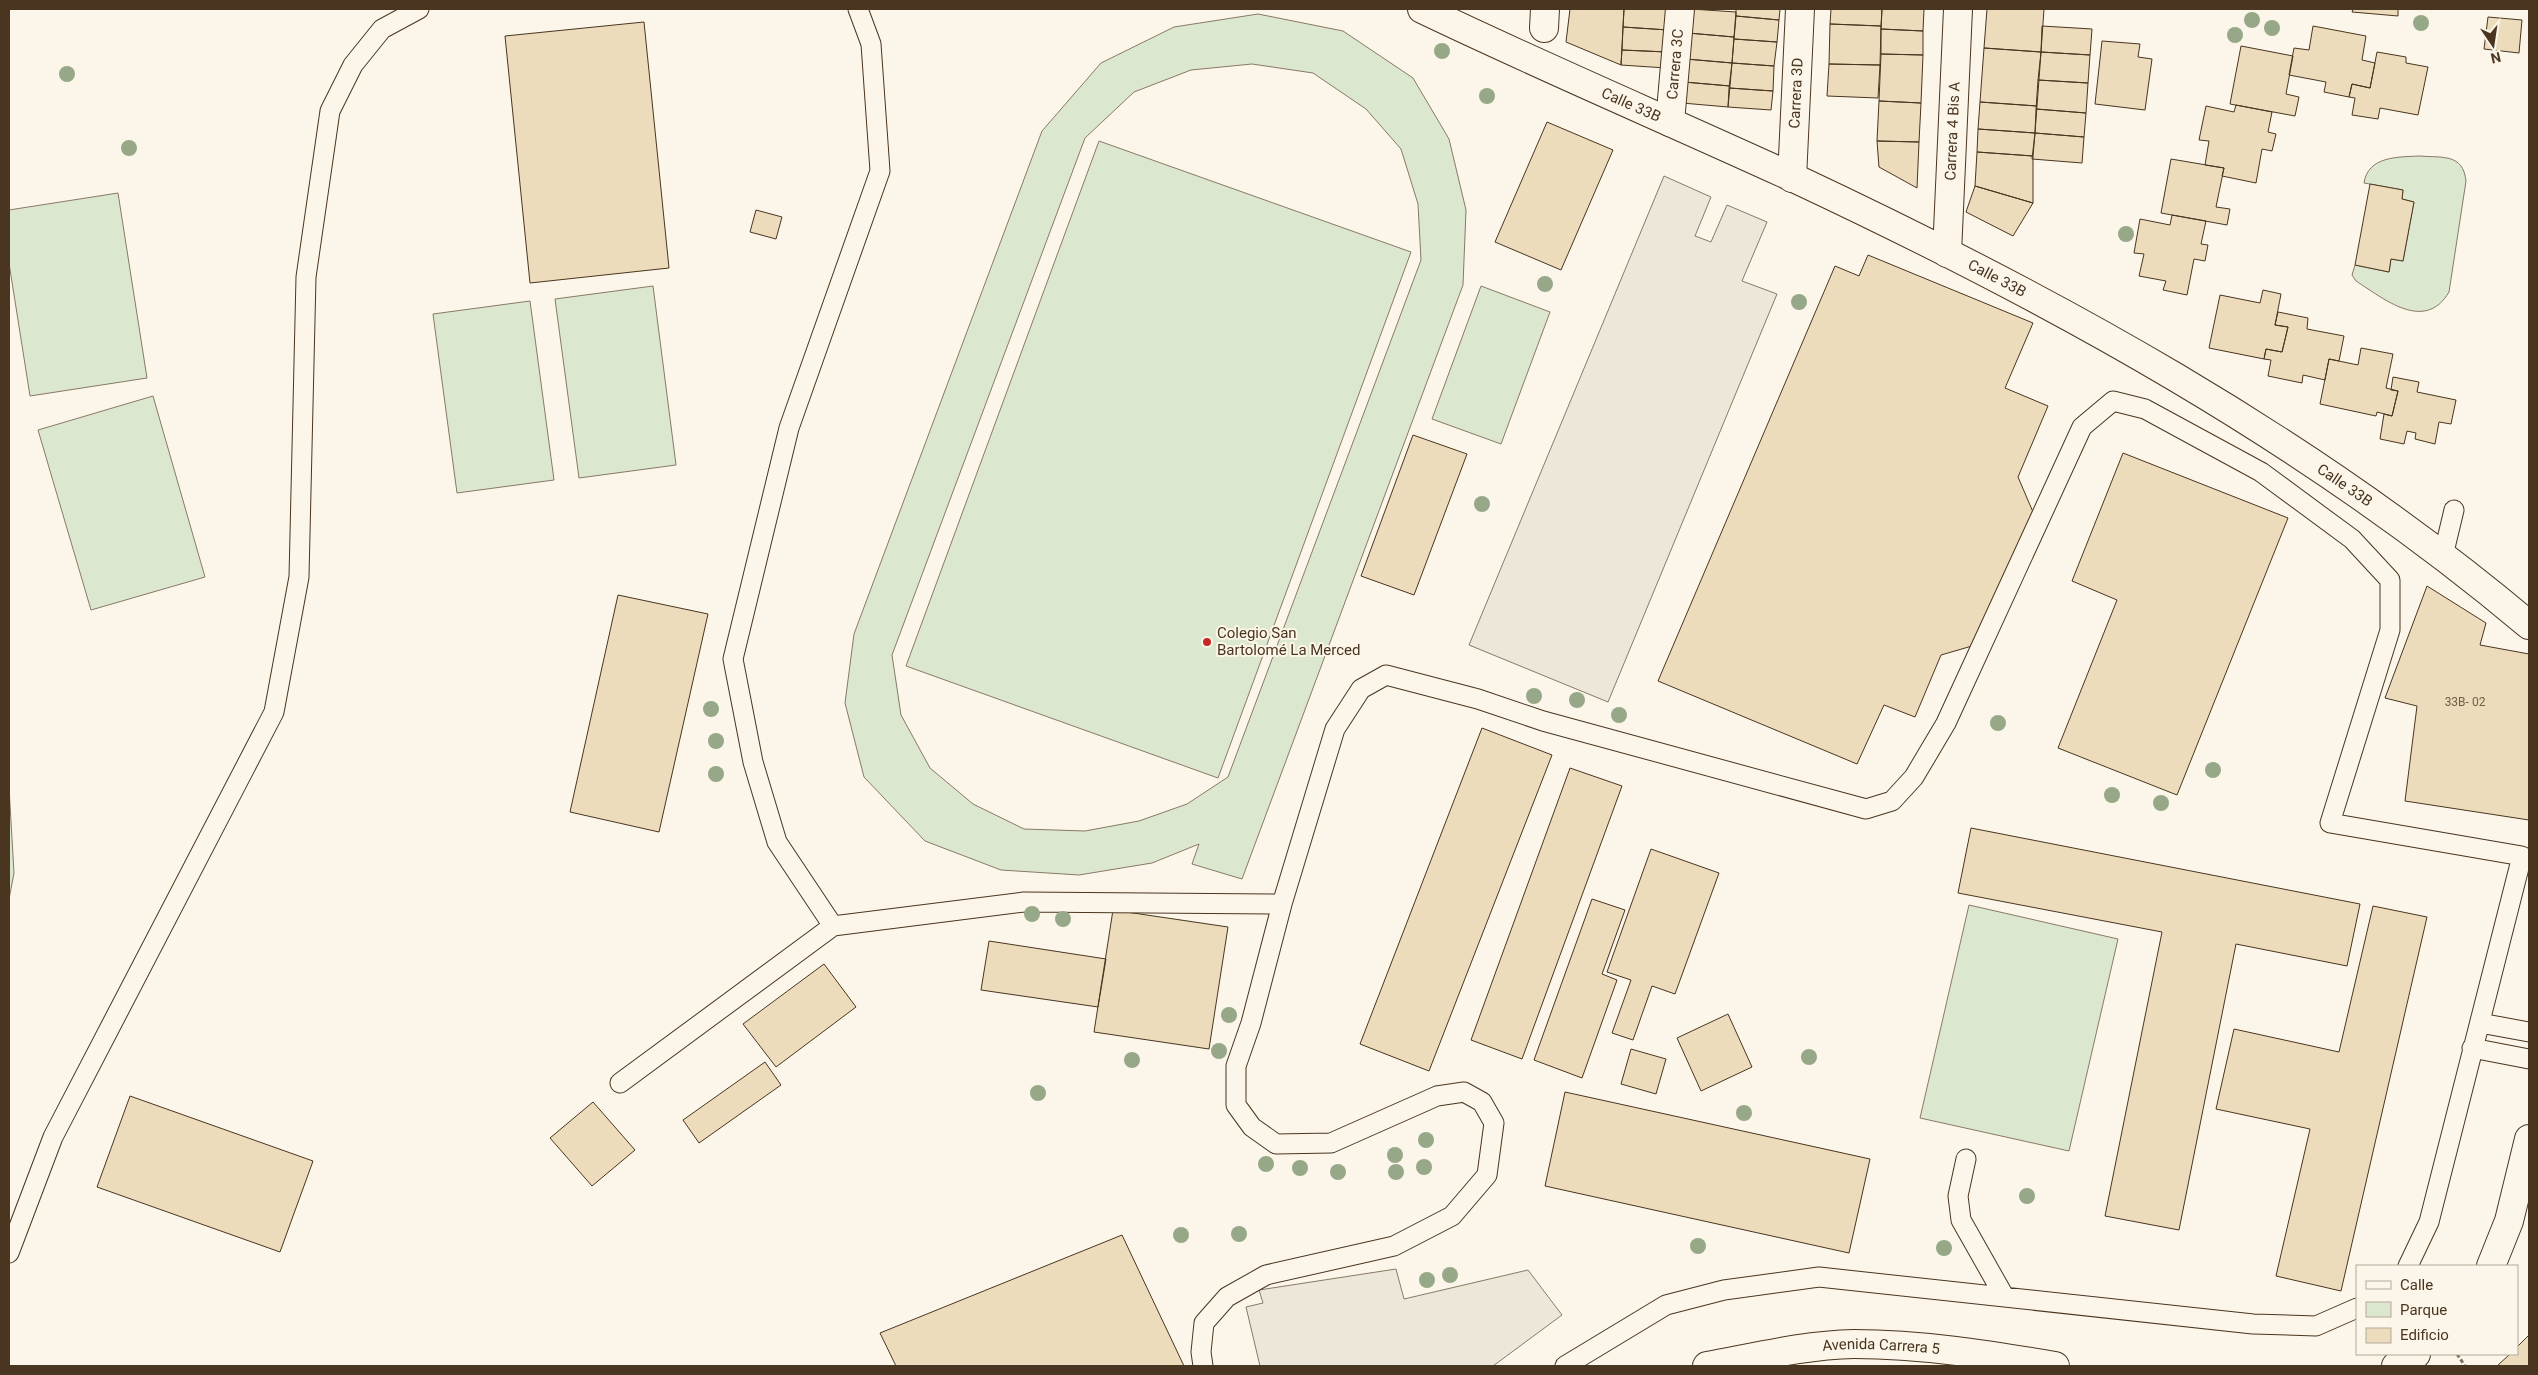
<svg xmlns="http://www.w3.org/2000/svg" width="2538" height="1375" viewBox="0 0 2538 1375" font-family="Roboto,sans-serif">
<style>
.green{fill:#dce7d0;stroke:#887966;fill-rule:evenodd}
.parking{fill:#ede7d9;stroke:#887966}
.building{fill:#ecdcbc;stroke:#4a3520}
.lines{fill:none;stroke-linecap:round;stroke-linejoin:round}
.service-casing{stroke:#4a3520;stroke-width:21}
.minor-casing{stroke:#4a3520;stroke-width:30}
.secondary-casing{stroke:#4a3520;stroke-width:30}
.path{stroke:#7f6f5c;stroke-width:3;stroke-dasharray:4 2.5;stroke-linecap:butt}
.service{stroke:#fbf6e9;stroke-width:19}
.minor{stroke:#fbf6e9;stroke-width:28}
.secondary{stroke:#fbf6e9;stroke-width:28}
.tree{fill:#96a887}
.poi-dot{fill:#c62828;stroke:#fbf6e9;stroke-width:2}
.labels{text-anchor:middle;stroke-width:4;stroke-linejoin:round;paint-order:stroke}
.number-label{font-size:12px;fill:#725f47}
.street-label{font-size:15px;fill:#4a3520;stroke:#fbf6e9}
.poi-label{font-size:15px;fill:#4a3520;stroke:#fbf6e9;text-anchor:start}
</style>
<rect width="100%" height="100%" fill="#fbf6e9"/>
<path class="green" d="M1258,14L1343,31L1413,78L1449,139L1466,210L1463,285L1242,879L1192,864L1199,844L1152,863L1079,875L1001,870L925,841L864,777L845,703L854,634L1042,131L1101,63L1174,27ZM1252,64L1313,73L1366,109L1401,149L1418,204L1421,260L1228,777L1187,804L1139,821L1085,831L1024,829L973,804L930,768L901,715L892,655L1085,138L1134,92L1191,70Z
M1099,141L1411,252L1218,778L906,666Z
M2420,156C2442,158 2463,153 2466,181L2449,292C2425,333 2384,299 2356,281L2352,275L2355,265L2389,272L2391,259L2403,261L2414,202L2402,199L2403,190L2364,183C2368,156 2398,157 2420,156Z
M118,193L147,378L30,396L9,263V210Z
M653,286L676,465L579,478L555,299Z
M1481,286L1550,312L1501,444L1432,419Z
M530,301L554,480L457,493L433,314Z
M153,396L205,577L91,610L38,430Z
M9,787L14,873L9,899Z
M1969,905L2118,939L2069,1151L1920,1118Z"/>
<path class="parking" d="M1664,176L1711,197L1695,236L1711,242L1727,205L1767,222L1742,281L1777,294L1608,702L1469,645Z
M1396,1269L1404,1299L1528,1270L1562,1315L1493,1366H1260L1246,1307L1263,1303L1259,1290Z"/>
<path class="building" d="M1570,9H1624L1621,65L1566,42Z
M1624,9H1669L1668,30L1623,27Z
M1691,9L1736,12L1734,37L1688,33Z
M1736,9H1780L1779,20L1736,16Z
M1831,9H1882L1881,26L1830,24Z
M1882,9H1924L1923,31L1881,29Z
M1987,9H2044L2041,52L1984,48Z
M2353,9H2398V16L2352,12Z
M1736,16L1779,20L1777,42L1734,39Z
M2488,17L2522,20L2519,53L2484,49Z
M644,22L669,268L530,283L505,36Z
M1830,24L1881,26L1880,65L1829,64Z
M2042,26L2092,29L2090,55L2041,52Z
M2313,26L2366,36L2362,60L2375,63L2370,88L2352,84L2349,97L2324,92L2326,82L2289,75L2294,48L2309,50Z
M1623,27L1668,30L1667,52L1622,50Z
M1881,29L1923,31V55L1881,54Z
M1688,33L1734,37L1732,63L1686,59Z
M1734,39L1777,42L1774,66L1732,63Z
M2102,41L2140,44L2138,57L2152,59L2145,110L2095,104Z
M2241,46L2293,56L2286,94L2299,97L2295,116L2230,104Z
M1984,48L2041,52L2037,106L1980,102Z
M1622,50L1667,52L1666,68L1621,65Z
M2041,52L2090,55L2088,83L2038,80Z
M2377,52L2406,57V63L2428,67L2418,115L2380,108L2378,119L2352,115L2355,98L2349,97L2352,84L2370,88Z
M1881,54L1923,55L1921,103L1879,101Z
M1686,59L1732,63L1730,86L1684,82Z
M1732,63L1774,66L1773,91L1729,88Z
M1829,64L1880,65L1878,98L1827,96Z
M2038,80L2088,83L2086,113L2036,109Z
M1684,82L1730,86L1728,107L1682,103Z
M1729,88L1773,91L1771,110L1728,107Z
M1879,101L1921,103L1919,142L1877,141Z
M1980,102L2037,106L2035,133L1978,129Z
M2236,105L2272,112L2268,132L2276,134L2272,151L2262,149L2256,183L2222,176L2224,168L2205,165L2209,141L2199,140L2206,106L2234,112Z
M2036,109L2086,113L2084,137L2035,133Z
M1547,122L1613,150L1561,270L1495,242Z
M1978,129L2035,133L2033,156L1977,152Z
M2035,133L2084,137L2082,163L2032,159Z
M1877,141L1919,142L1917,188L1879,167Z
M1977,152L2033,156V203L1975,186Z
M2171,159L2224,168L2216,207L2230,209L2227,225L2161,213Z
M2370,184L2403,190L2402,199L2414,202L2403,261L2391,259L2389,272L2355,265Z
M1975,186L2033,203L2013,236L1966,212Z
M756,210L782,217L776,239L750,232Z
M2172,215L2206,221L2201,244L2208,245L2205,261L2194,259L2187,295L2163,290L2166,281L2139,276L2144,254L2134,253L2140,219L2170,225Z
M1868,255L2033,323L2005,388L2048,406L2018,477L2033,512L1972,646L1941,655L1915,717L1884,705L1857,764L1658,681L1835,266L1859,276Z
M2263,290L2281,294L2275,325L2288,327L2282,352L2266,349L2264,359L2209,348L2220,295L2260,303Z
M2278,312L2308,318L2307,329L2344,336L2339,361L2329,359L2325,380L2303,375L2302,383L2268,376L2271,360L2264,359L2266,349L2282,352L2288,327L2275,325Z
M2361,348L2393,354L2386,388L2398,391L2392,416L2377,412L2376,416L2320,404L2329,359L2358,365Z
M2393,377L2419,382L2417,392L2456,400L2451,424L2439,422L2435,444L2415,439L2416,433L2407,431L2404,444L2380,439L2384,414L2392,416L2398,391L2391,390Z
M1413,435L1467,454L1414,595L1361,576Z
M2123,453L2288,518L2177,795L2058,748L2117,600L2072,581Z
M2427,586L2486,623L2480,645L2529,654V820L2405,801L2417,706L2385,698Z
M618,595L708,614L659,832L570,812Z
M1482,728L1552,755L1429,1071L1360,1044Z
M1570,768L1622,786L1522,1059L1471,1040Z
M1971,828L2360,904L2347,966L2236,944L2179,1230L2105,1216L2162,932L1958,893Z
M1651,849L1719,873L1675,994L1652,986L1633,1040L1612,1033L1631,980L1607,972Z
M1592,899L1625,910L1602,974L1617,980L1582,1078L1534,1060Z
M2373,906L2427,917L2341,1291L2276,1276L2310,1129L2216,1109L2234,1029L2339,1052Z
M1113,910L1228,927L1209,1049L1094,1032Z
M989,941L1106,959L1098,1007L981,990Z
M824,964L856,1007L776,1067L743,1024Z
M1728,1014L1752,1067L1701,1091L1677,1038Z
M1631,1049L1666,1059L1656,1094L1621,1084Z
M765,1062L781,1085L699,1143L683,1120Z
M1565,1092L1870,1159L1849,1253L1545,1186Z
M130,1096L313,1161L280,1252L97,1187Z
M593,1102L635,1150L592,1186L550,1138Z
M1122,1235L1184,1366H896L880,1333Z
M2529,1335V1366H2497L2510,1354H2517V1347Z"/>
<g class="lines">
<g class="service-casing">
<path id="service" d="M858,9L871,44L880,171L789,428L733,659L753,762L777,842L833,926L1024,902L1282,904
M2443,556L2454,510
M2480,1023L2529,1032
M2472,1048L2529,1059
M620,1083L833,926
M1966,1159L1958,1196L1961,1220L2004,1296
M9,1253L53,1137L274,712L299,577L306,277L330,111L353,65L382,29L419,9
M1203,1366L1201,1352L1204,1323L1227,1297L1266,1275L1394,1246L1452,1216L1487,1175L1494,1123L1482,1102L1464,1092L1437,1096L1331,1143L1276,1144L1252,1127L1236,1105V1066L1251,1023L1282,904L1335,729L1361,689L1386,675L1478,699L1543,721L1866,809L1892,801L1914,777L1946,723L2082,427L2113,401L2145,409L2261,472L2352,539L2390,580V630L2330,823L2522,856L2429,1222L2408,1266
M1565,1366L1666,1305L1724,1290L1819,1277L2253,1324L2316,1326L2357,1308"/>
</g>
<g class="minor-casing">
<g id="minor">
<path id="s1" d="M1422,9C1545,68 1670,121 1794,178C2054,300 2308,439 2529,625"/>
<path d="M1544,28L1545,9"/>
<path id="s2" d="M1670,122L1680,9"/>
<path id="s3" d="M1792,178L1800,9"/>
<path id="s4" d="M1947,253L1958,9"/>
</g>
</g>
<g class="secondary-casing">
<g id="secondary">
<path d="M2491,1266L2509,1221L2529,1139"/>
<path id="s5" d="M1707,1366C1756,1357 1805,1345 1854,1344C1922,1344 1989,1355 2055,1366"/>
<path d="M2396,1366L2416,1354"/>
</g>
</g>
<path class="path" d="M2457,1354L2465,1366"/>
<use href="#service" class="service"/>
<use href="#minor" class="minor"/>
<use href="#secondary" class="secondary"/>
</g>
<g class="tree">
<circle cx="2252" cy="20" r="8"/>
<circle cx="2421" cy="23" r="8"/>
<circle cx="2272" cy="28" r="8"/>
<circle cx="2235" cy="35" r="8"/>
<circle cx="1442" cy="51" r="8"/>
<circle cx="67" cy="74" r="8"/>
<circle cx="1487" cy="96" r="8"/>
<circle cx="129" cy="148" r="8"/>
<circle cx="2126" cy="234" r="8"/>
<circle cx="1545" cy="284" r="8"/>
<circle cx="1799" cy="302" r="8"/>
<circle cx="1482" cy="504" r="8"/>
<circle cx="1534" cy="696" r="8"/>
<circle cx="1577" cy="700" r="8"/>
<circle cx="711" cy="709" r="8"/>
<circle cx="1619" cy="715" r="8"/>
<circle cx="1998" cy="723" r="8"/>
<circle cx="716" cy="741" r="8"/>
<circle cx="2213" cy="770" r="8"/>
<circle cx="716" cy="774" r="8"/>
<circle cx="2112" cy="795" r="8"/>
<circle cx="2161" cy="803" r="8"/>
<circle cx="1032" cy="914" r="8"/>
<circle cx="1063" cy="919" r="8"/>
<circle cx="1229" cy="1015" r="8"/>
<circle cx="1219" cy="1051" r="8"/>
<circle cx="1809" cy="1057" r="8"/>
<circle cx="1132" cy="1060" r="8"/>
<circle cx="1038" cy="1093" r="8"/>
<circle cx="1744" cy="1113" r="8"/>
<circle cx="1426" cy="1140" r="8"/>
<circle cx="1395" cy="1155" r="8"/>
<circle cx="1266" cy="1164" r="8"/>
<circle cx="1424" cy="1167" r="8"/>
<circle cx="1300" cy="1168" r="8"/>
<circle cx="1338" cy="1172" r="8"/>
<circle cx="1396" cy="1172" r="8"/>
<circle cx="2027" cy="1196" r="8"/>
<circle cx="1239" cy="1234" r="8"/>
<circle cx="1181" cy="1235" r="8"/>
<circle cx="1698" cy="1246" r="8"/>
<circle cx="1944" cy="1248" r="8"/>
<circle cx="1450" cy="1275" r="8"/>
<circle cx="1427" cy="1280" r="8"/>
</g>
<circle class="poi-dot" cx="1207" cy="642" r="5"/>
<g class="labels">
<g class="number-label">
<text x="2465" y="706">33B- 02</text>
</g>
<g class="street-label">
<text dy="5" stroke="none"><textPath href="#s2" startOffset="58">Carrera 3C</textPath></text>
<text dy="5" stroke="none"><textPath href="#s3" startOffset="85">Carrera 3D</textPath></text>
<text dy="5" stroke="none"><textPath href="#s1" startOffset="230">Calle 33B</textPath></text>
<text dy="5" stroke="none"><textPath href="#s4" startOffset="122">Carrera 4 Bis A</textPath></text>
<text dy="5" stroke="none"><textPath href="#s1" startOffset="635">Calle 33B</textPath></text>
<text dy="5" stroke="none"><textPath href="#s1" startOffset="1040">Calle 33B</textPath></text>
<text dy="5" stroke="none"><textPath href="#s5" startOffset="176">Avenida Carrera 5</textPath></text>
</g>
<g class="poi-label">
<text x="1217" y="638">Colegio San<tspan x="1217" dy="17">Bartolomé La Merced</tspan></text>
</g>
</g>
<rect width="2538" height="1375" fill="none" stroke="#4a3520" stroke-width="20"/>
<rect x="2356" y="1265" width="162" height="90" fill="#fbf6e9" stroke="#b4a999"/>
<rect x="2366" y="1281" width="25" height="8" fill="#fbf6e9" stroke="#b4a999"/>
<text x="2400" y="1290" font-size="15" fill="#4a3520">Calle</text>
<rect x="2366" y="1302" width="25" height="15" fill="#dce7d0" stroke="#b4a999"/>
<text x="2400" y="1315" font-size="15" fill="#4a3520">Parque</text>
<rect x="2366" y="1328" width="25" height="15" fill="#ecdcbc" stroke="#b4a999"/>
<text x="2400" y="1340" font-size="15" fill="#4a3520">Edificio</text>
<g transform="translate(2493 45) rotate(167)" stroke="#fbf6e9" stroke-width="4" paint-order="stroke">
<path d="M0-4L9 19L0 12L-9 19Z" fill="#4a3520"/>
<text y="-8" font-size="14" font-weight="bold" text-anchor="middle" fill="#4a3520">N</text>
</g>
</svg>
